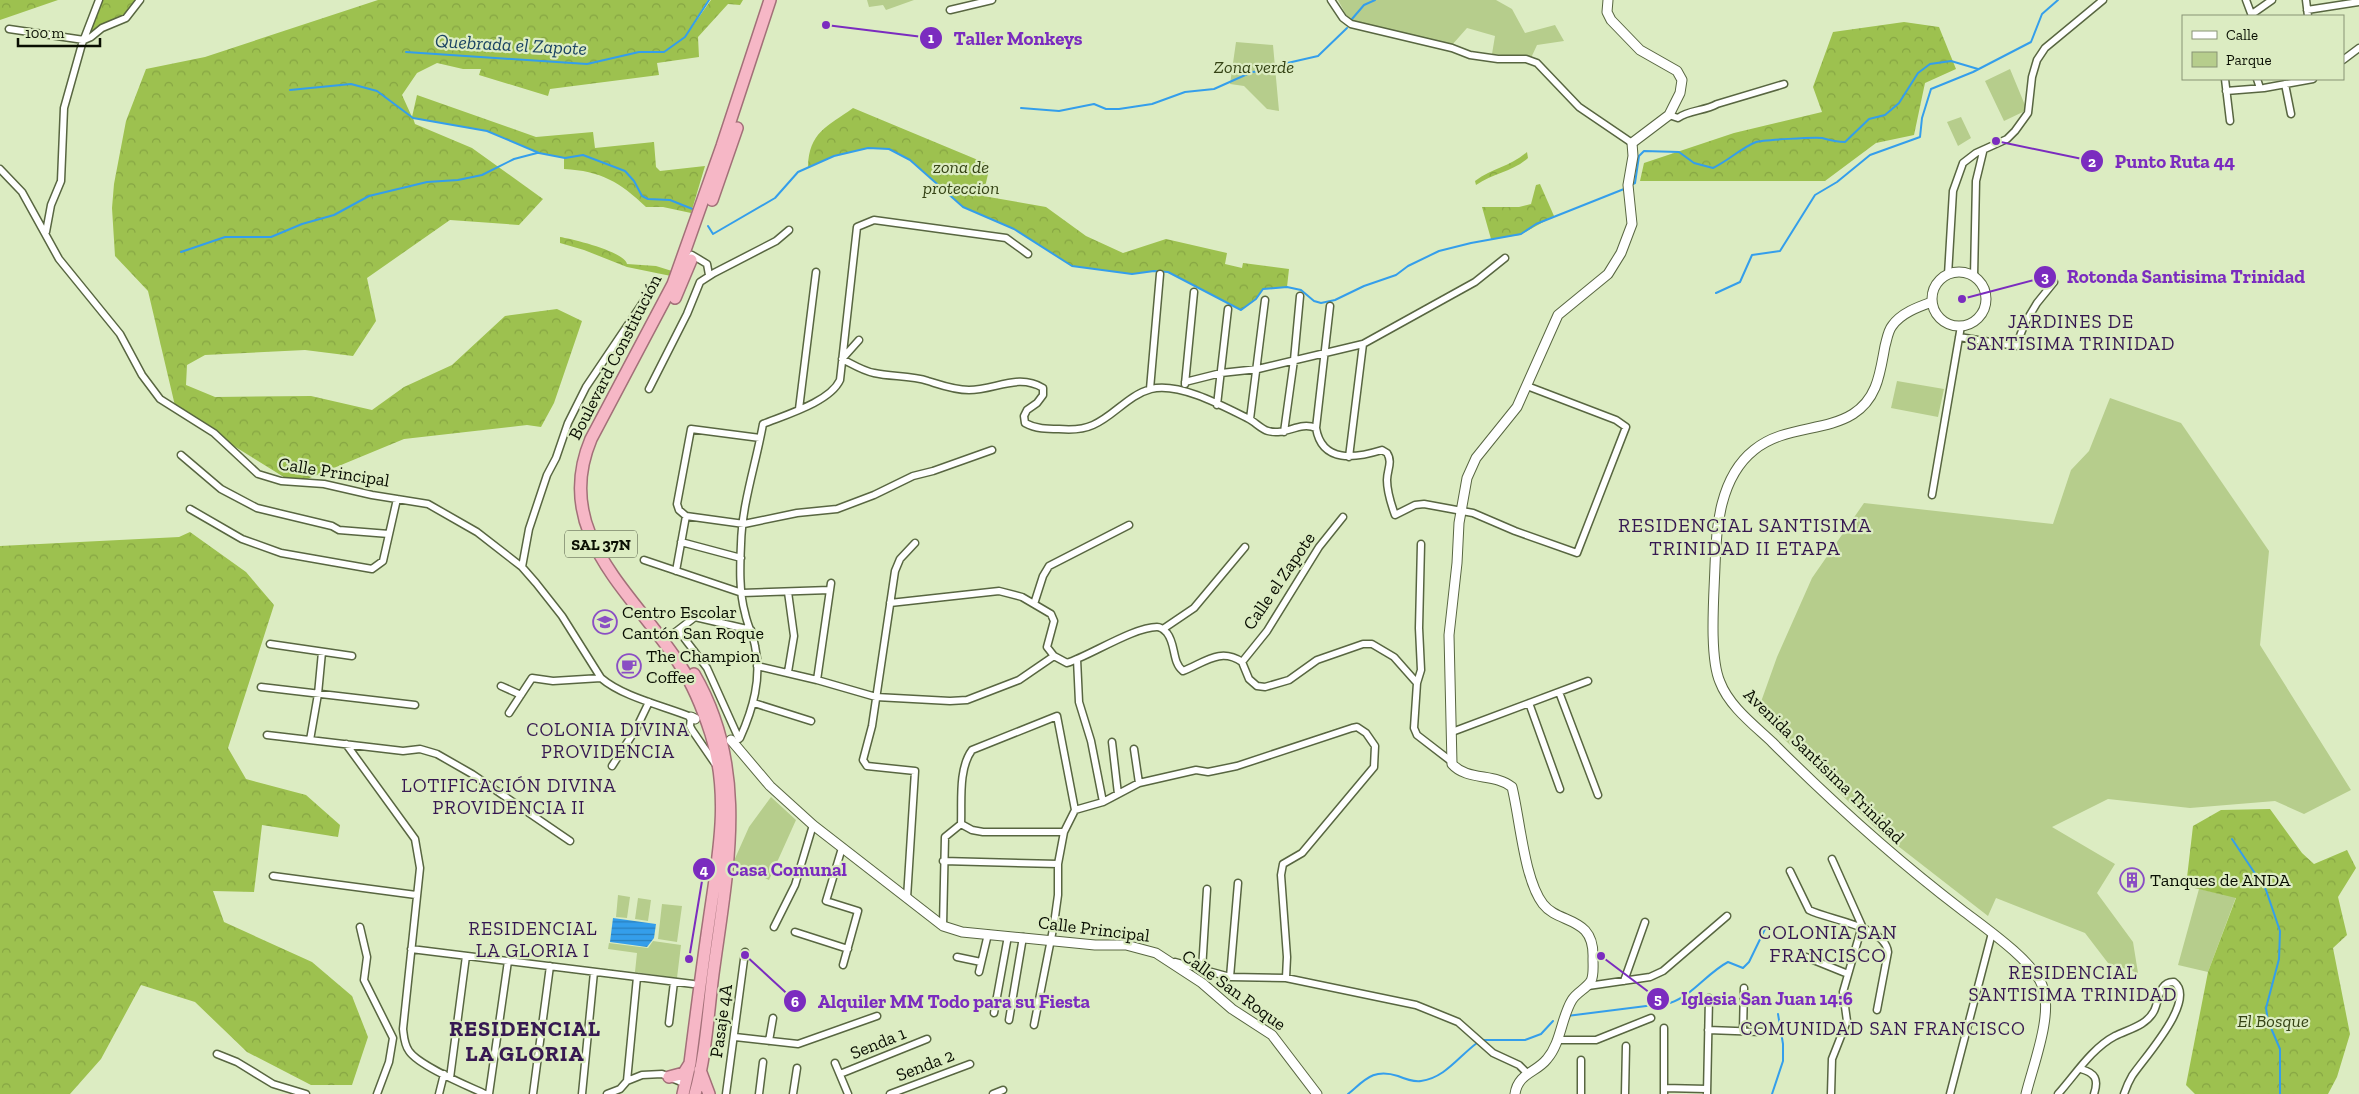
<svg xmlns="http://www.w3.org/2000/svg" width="2359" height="1094" viewBox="0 0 2359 1094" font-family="'Zilla Slab',serif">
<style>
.green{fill:#b6cd8c}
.forest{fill:url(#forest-crowns)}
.water{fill:url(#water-rules)}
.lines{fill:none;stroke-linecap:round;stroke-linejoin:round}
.stream{stroke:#349eeb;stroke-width:2}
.minor-casing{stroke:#586641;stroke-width:9}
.tertiary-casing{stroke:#586641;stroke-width:11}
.trunk-casing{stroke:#a27078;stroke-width:14}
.minor{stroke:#fff;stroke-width:6}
.tertiary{stroke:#fff;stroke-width:9}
.trunk{stroke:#f6b7c6;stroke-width:11}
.labels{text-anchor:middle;stroke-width:4.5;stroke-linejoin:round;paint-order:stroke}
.shield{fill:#dcecc2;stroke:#48513c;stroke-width:1}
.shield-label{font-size:16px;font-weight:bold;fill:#090e02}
.park-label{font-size:18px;font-style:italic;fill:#354315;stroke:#dcecc2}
.street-label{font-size:18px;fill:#090e02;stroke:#dcecc2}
.poi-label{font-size:18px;fill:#090e02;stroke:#dcecc2;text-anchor:start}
.water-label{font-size:19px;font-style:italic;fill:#1b4463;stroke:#dcecc2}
.neighbourhood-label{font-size:19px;letter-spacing:1px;fill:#361851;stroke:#dcecc2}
.quarter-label{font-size:20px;letter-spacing:1px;fill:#361851;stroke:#dcecc2}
.district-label{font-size:22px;font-weight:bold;letter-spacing:1px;fill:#361851;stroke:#dcecc2}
.leader{fill:none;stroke:#7b2cbf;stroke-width:2}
.callout-dot{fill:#7b2cbf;stroke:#dcecc2;stroke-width:2}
.mark-label{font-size:15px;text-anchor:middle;font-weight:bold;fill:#fff}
.callout-label{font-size:19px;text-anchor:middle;font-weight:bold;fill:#7b2cbf;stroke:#dcecc2;stroke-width:4.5;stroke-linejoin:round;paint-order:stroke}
</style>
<defs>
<pattern id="forest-crowns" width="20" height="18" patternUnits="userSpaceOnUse" patternTransform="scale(1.25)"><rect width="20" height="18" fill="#9dc14f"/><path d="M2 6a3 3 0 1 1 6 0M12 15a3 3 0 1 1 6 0" fill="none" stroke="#86a543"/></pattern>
<pattern id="water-rules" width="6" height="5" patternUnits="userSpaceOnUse" patternTransform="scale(1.25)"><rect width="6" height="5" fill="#349eeb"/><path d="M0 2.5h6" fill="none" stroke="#2a7fbc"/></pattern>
</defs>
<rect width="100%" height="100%" fill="#dcecc2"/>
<path class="green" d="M867,0H914L886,10L883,5L869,7Z
M1338,0H1496L1512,9L1525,33L1555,25L1564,41L1537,45L1531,58L1492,54L1495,36L1467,28L1452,45L1350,22Z
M1236,42L1273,45L1279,111L1267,109L1244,86L1230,84Z
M2010,69L2027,110L2004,121L1985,81Z
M1961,117L1971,138L1958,146L1947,122Z
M1897,381L1944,389L1938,417L1891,408Z
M2110,398L2181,423L2269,551L2260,645L2351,790L2304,814L2275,801L2190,808L2108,799L2052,827L2115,864L2097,893L2133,942L2138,973L2108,963L2085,933L1996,898L1988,916L1880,832L1757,713L1777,657L1812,578L1864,503L2053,524L2071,470L2089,451Z
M771,797L796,820L769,880L733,863L749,827Z
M2199,889L2236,897L2208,972L2178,965Z
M618,895L630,897L627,918L616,917Z
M638,898L651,900L648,921L635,919Z
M662,904L682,906L677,942L658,939Z
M653,941L681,945L677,978L635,972L637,953L608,949L609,943L648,948Z"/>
<path class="forest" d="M0,0H58L0,20Z
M99,0H140L126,18L84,40Z
M378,0H708L687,34L711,0H743L740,5L728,4L698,37L699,57L657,63L659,75L550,89L548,96L479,75L481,69H463L437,63L417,73L402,95L412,117L417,95L536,137L593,132L595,148L654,142L656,167L660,171L705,166L691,213L663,207H646C620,182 601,171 564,169V158L539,153L487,131L413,118L415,124L472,148L543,199L519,225L450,220L367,278L376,321L353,356L305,350L205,355L187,365L186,385L215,397L311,396L372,410L404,387L452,365L505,316L557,309L582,321L554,403L541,427L527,425L404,439L295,484L176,410L148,291L115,256L112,208L114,184L126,121L146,69L205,57Z
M1904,22L1939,27L1956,69L1925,83L1914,135L1876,143L1825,181H1640L1644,163L1734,133L1822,112L1813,87L1833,32Z
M853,108L990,165L983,196L1046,207L1086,236L1123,253L1166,239L1227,253L1225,264L1242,268L1243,263L1289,269L1287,287L1263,289L1256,299L1241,310L1168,272L1154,271L1132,274L1072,266L1014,229L963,207L910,160L889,149L868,148L834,156L808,167C809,132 827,127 853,108Z
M1527,152L1528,158C1512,172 1493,173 1476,185L1475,181C1493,168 1510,167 1527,152Z
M1540,184L1554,216L1520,235L1491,239L1482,207H1519L1531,204L1536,185Z
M560,237C573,239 625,252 627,264L656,266L672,271L671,276L627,267L584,250L560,243Z
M190,532L246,572L274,605L228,748L246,779L306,795L340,825L338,837L262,825L254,892L213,891L224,922L312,962L352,996L368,1037L352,1085H311L247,1052L195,1002L141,985L101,1059L70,1094H0V546L179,537Z
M2270,809L2302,853L2314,864L2347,850L2356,868L2338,897L2347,935L2333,948L2350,1034L2337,1077L2328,1094H2195L2186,1085L2208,972L2236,898L2186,886L2193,826L2221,810Z"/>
<path class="water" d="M613,918L656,924L654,938L647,947L610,942Z"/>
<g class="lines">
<path class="stream" d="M1352,19L1364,5L1375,0
M406,52L587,64L639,52H664L685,37L709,0
M290,90L351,84L377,91L413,118L487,131L539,153L565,158L583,155L625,171L634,181L642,196L648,199L670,200L695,210
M1021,108L1059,111L1094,104L1106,109H1119L1152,104L1185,92L1214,89L1252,72L1265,71L1283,64L1318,56L1347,28
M1633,184L1635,183L1639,156L1644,151L1679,152L1694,163L1713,168C1728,161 1741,148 1756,142C1761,140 1815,137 1822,138C1829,140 1837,142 1845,142L1869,119L1885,115L1899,103L1918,73L1930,64L1951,61L1978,69
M708,226L713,234L775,198L798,172L834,156L868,148L889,149L910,160L963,207L1014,229L1072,266L1132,274L1154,271L1168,272L1241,310L1256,299L1263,289L1287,287L1301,290L1314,301L1321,303L1335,300L1364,286L1396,275L1408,266L1439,251L1471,243L1521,234L1536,224L1624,189
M181,252L225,237H271L302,224L334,215L369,196L427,182L458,180L482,175L514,159L537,153
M1716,293L1740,282L1752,255L1780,251L1815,195L1837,182L1870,155L1920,137L1922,118L1931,89L1973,72L2031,42L2042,14L2058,0
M2232,839L2266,890L2280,931L2279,959L2266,1008L2268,1021L2280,1049V1094
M1567,1016L1670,1003C1692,996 1707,973 1728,962L1743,968L1749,962L1765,929
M1481,1040H1525L1541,1034L1553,1021
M1348,1094C1365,1080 1373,1068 1398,1076C1405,1079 1413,1082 1421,1081C1445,1078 1459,1056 1477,1043
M1772,1094L1783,1061V1044L1778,1014"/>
<g class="minor-casing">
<path id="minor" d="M1331,0L1343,18L1351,24L1452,48L1470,55L1498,59H1526L1537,63L1579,107L1632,143
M2246,0L2252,16
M2306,0L2308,16
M950,10L992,0
M2307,10L2359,2
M2252,14L2272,0
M9,29L84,40L91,37L102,28L126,18L140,0
M2343,60L2359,48
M2225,79L2230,121
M2257,79L2260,88
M2285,84L2291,114
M2226,91L2264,88L2313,79
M1669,115L1678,118C1688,110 1705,111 1717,104L1784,84
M0,169L22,192L59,259L120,334L142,375L160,399L214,433L258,474L281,481L324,484L372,495L428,504L477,532L522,567L536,583L562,616L601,678C623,697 664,706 691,717L690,726L692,730L716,765
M46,232L51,205L61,181L64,108L82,44L99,0
M692,255L707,264L709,275
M1948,275L1953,191L1963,163L1976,153L2007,139L2015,131L2028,113L2032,77L2037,60L2045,48L2103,0
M1974,277L1976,181L1983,152
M1959,337L2016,346L2025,323L2037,303L2054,282
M859,340L842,359C852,364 863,371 874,373C891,377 911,375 928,381C941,385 954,390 969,390C995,390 1018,373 1043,388V395L1037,403L1027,410L1024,416L1025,423C1036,429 1047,429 1059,429C1070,430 1082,430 1093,425C1114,416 1128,395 1151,389C1179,382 1223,406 1249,419C1255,422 1261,429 1268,431C1286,436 1299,421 1316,428C1322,464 1356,458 1382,450L1387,453C1393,462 1387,470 1387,480C1387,492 1391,504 1395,515L1415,505L1424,504L1473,513L1515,531L1577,553L1626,427L1616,420L1527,386
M1185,382L1221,373L1258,369L1363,344
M1185,384L1194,292
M649,389L687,314L700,282L714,273L776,241L789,230
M1150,389L1160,274
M1217,405L1228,309
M799,409L816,272
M1250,419L1265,300
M1316,428L1330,306
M1284,432L1294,360L1300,296
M760,438L691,429L677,504L679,510L686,516L744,524L797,513L837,509L874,495L913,476L933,471L992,450
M181,455L221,489L257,508L332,526L339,530L389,534
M1349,457L1363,344L1475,282L1505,258
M1932,495L1961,326
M190,509L242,539L281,553L372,569L383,561L397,499
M681,542L741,558
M644,560L742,593L830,590
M522,567L529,529L547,475L556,458L568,423L586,387L654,286
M676,571L686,516
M890,603L999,591L1022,597L1051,614L1054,621L1047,647L1054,656L1067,663C1091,655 1134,627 1157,627C1162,627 1164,630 1167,633C1176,644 1172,663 1183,671C1204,663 1220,647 1242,662L1249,679L1257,686L1265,687L1289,680L1317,660L1363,644H1372L1394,657L1417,683L1414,728L1417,735L1452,762
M1034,604L1043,576L1049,566L1129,525
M1163,629L1194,608L1245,547
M678,630L707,668L739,739
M669,637L695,617L751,630
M270,644L352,656
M1077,659L1079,702L1091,741L1103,802
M1242,662L1267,631L1319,547L1343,517
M757,666L817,680L876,697L950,701L967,700L1019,680L1054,656
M788,672L794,636L788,592
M817,680L831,583
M1417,683L1421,670L1419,628L1421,544
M501,686L521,695
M261,687L415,705
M1559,692L1598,795
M754,703L811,721
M1529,703L1560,789
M509,713L532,678L553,681L601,678
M1452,732L1588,681
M267,735L403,751L420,749L437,754L472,774L570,841
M740,738C753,709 762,678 755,646C753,635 747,624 745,613C739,592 740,566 741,544C742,503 756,464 763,424C785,415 830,402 840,380L857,227L874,220L1006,238L1028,254
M310,740L318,694L322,652
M1112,742L1118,794
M346,744L415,839L420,868L403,1029C404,1037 404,1044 409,1051C419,1066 468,1086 485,1094
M1134,749L1139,783
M612,766L636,729L649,702
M1075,810L1103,802L1139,783L1196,770L1208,772L1237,766L1352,728L1357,727L1366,733L1375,746L1374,767L1302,853L1283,864L1281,875L1287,957L1286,978
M961,824C962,802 958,769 972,750L1057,716L1075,810L1064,832L1058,864V895L1054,924L1034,1025
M961,824L972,830L983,832H1064
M842,848L826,901L858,911L843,965
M943,861L1058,864
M1790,871L1809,910C1829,920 1885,926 1888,952L1877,1010
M273,876L416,895
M907,898L915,771L867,766L863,760L872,726L895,571L900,559L915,543
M943,926L945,837L961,824
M360,927L367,957L364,980L393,1038L389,1062L377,1094
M774,927L795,885L813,825
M795,932L848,949
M411,949L693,984
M957,957L981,962
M1806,957L1848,974
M1175,962L1230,977L1286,978L1416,1005L1458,1022L1493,1053L1519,1065L1527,1073
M1202,970L1207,889
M979,972L988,934
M1230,977L1238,883
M1624,981L1645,922
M1588,986L1650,977L1663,971L1727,916
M994,1013L1008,936
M1009,1020L1023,937
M669,1023L674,982
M1664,1028V1094
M1708,1030L1762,1032
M1743,1031L1744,988
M735,1037L798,1044L877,1016
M1557,1040H1596L1651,1018
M769,1041L773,1018
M217,1054L237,1062L273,1084L306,1094
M835,1063L848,1094
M2081,1069C2095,1073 2099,1079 2094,1094
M840,1074L927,1039
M450,1078L466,956
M627,1081L637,977
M1664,1088L1707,1089
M439,1094L444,1074
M489,1094L508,961
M533,1094L550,966
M582,1094L594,972
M607,1094L620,1089L627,1081L642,1075L662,1074L686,1084
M726,1094L745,952
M759,1094L763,1062
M793,1094L797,1068
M890,1094L970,1064
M993,1094L1003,1090
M1581,1094V1060
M1625,1094L1626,1046
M1707,1094L1709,998
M1831,1094L1832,1059L1847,1021L1843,992L1862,926L1832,859
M1950,1094L1992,933
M2058,1094C2075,1075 2092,1048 2115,1036C2129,1029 2146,1026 2154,1011C2159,1001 2159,981 2174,982C2198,1000 2143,1059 2132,1076C2129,1081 2126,1088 2124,1094"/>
</g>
<g class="tertiary-casing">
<path id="tertiary" d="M1932 299a27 27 0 1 1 54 0a27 27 0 1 1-54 0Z
M1932,302C1918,307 1901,313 1892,326C1888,331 1887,339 1885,346C1880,372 1878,398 1853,414C1824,432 1783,426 1754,450C1720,477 1716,527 1715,566C1714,596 1709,657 1720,682C1729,706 1754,725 1772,742C1832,802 1894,858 1962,910C1984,927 2032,960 2042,985C2054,1013 2033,1065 2026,1094
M691,717L695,719
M731,740L770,786L813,825L943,926L962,932L1095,945H1126L1156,953L1202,983L1232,1009L1272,1035L1317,1094
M1515,1094C1518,1073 1536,1073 1547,1059C1561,1043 1561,1018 1572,1000C1577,992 1586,989 1591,981C1594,975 1593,966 1593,959C1595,915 1559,925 1543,904C1524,879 1520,819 1512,787C1495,773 1467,781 1452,764L1449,635L1457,563L1459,523L1467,478L1476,458L1517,407L1558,315L1608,274L1621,253L1632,224L1628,185L1633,156L1632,143L1669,115L1680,93L1682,80L1677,71L1640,50L1611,20L1607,12L1608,0"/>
</g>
<g class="trunk-casing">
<path id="trunk" d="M712,200L737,128
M675,298L691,260
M694,674C750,770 727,870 713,974C708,1013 706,1055 695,1094
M700,1070L709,1094
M669,1077L684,1073L689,1065
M683,1094L690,1063C696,1016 702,968 709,921C718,857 731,797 711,734C703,709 694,686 680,665C634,593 551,534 591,439L673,284L722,146L770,0"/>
</g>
<use href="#minor" class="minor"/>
<use href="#tertiary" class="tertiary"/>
<use href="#trunk" class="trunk"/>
</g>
<defs>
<g id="school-ring" transform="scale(1.25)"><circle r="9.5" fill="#dcecc2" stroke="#8a4ec4" stroke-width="1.5"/><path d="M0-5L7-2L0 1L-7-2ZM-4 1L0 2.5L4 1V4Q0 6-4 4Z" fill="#8a4ec4"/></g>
<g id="cafe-ring" transform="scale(1.25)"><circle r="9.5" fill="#dcecc2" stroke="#8a4ec4" stroke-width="1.5"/><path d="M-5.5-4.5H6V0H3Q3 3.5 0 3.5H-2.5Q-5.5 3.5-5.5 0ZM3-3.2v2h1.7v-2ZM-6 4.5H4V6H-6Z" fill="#8a4ec4"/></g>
<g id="building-ring" transform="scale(1.25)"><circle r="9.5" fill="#dcecc2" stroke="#8a4ec4" stroke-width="1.5"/><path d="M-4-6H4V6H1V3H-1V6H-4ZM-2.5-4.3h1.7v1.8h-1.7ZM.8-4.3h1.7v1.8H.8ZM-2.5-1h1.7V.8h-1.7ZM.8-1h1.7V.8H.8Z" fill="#8a4ec4"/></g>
</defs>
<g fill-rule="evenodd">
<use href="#school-ring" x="605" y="622"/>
<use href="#cafe-ring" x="629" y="666"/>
<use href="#building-ring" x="2132" y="880"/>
</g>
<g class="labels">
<rect class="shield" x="565" y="530.5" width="72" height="27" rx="4"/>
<g class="shield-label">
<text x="601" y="550">SAL 37N</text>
</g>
<g class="park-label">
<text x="1254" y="73">Zona verde</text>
<text x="961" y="173">zona de<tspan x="961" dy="21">proteccion</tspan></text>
<text x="2273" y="1027">El Bosque</text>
</g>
<g class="street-label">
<text transform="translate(615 357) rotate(-63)" y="6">Boulevard Constitución</text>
<text transform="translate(334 472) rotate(9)" y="6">Calle Principal</text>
<text transform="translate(1279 581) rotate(-56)" y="6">Calle el Zapote</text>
<text transform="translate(1824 766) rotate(44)" y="6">Avenida Santísima Trinidad</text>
<text transform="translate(1094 929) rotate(7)" y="6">Calle Principal</text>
<text transform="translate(1234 990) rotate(36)" y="6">Calle San Roque</text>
<text transform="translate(721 1021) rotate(-82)" y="6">Pasaje 4A</text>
<text transform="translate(878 1043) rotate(-22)" y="6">Senda 1</text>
<text transform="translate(925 1065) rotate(-21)" y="6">Senda 2</text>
</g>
<g class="poi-label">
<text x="622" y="618">Centro Escolar<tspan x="622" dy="21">Cantón San Roque</tspan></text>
<text x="646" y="662">The Champion<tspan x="646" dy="21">Coffee</tspan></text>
<text x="2150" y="886">Tanques de ANDA</text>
</g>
<g class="water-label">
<text transform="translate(511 44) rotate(3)" y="7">Quebrada el Zapote</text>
</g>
<g class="neighbourhood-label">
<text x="2071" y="328">JARDINES DE<tspan x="2071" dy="22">SANTISIMA TRINIDAD</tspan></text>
<text x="608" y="736">COLONIA DIVINA<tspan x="608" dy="22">PROVIDENCIA</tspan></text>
<text x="509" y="792">LOTIFICACIÓN DIVINA<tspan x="509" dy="22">PROVIDENCIA II</tspan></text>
<text x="533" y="935">RESIDENCIAL<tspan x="533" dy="22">LA GLORIA I</tspan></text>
<text x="2073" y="979">RESIDENCIAL<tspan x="2073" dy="22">SANTISIMA TRINIDAD</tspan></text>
<text x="1883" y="1035">COMUNIDAD SAN FRANCISCO</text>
</g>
<g class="quarter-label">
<text x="1745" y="532">RESIDENCIAL SANTISIMA<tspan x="1745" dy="23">TRINIDAD II ETAPA</tspan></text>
<text x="1828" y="939">COLONIA SAN<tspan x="1828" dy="23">FRANCISCO</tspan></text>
</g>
<g class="district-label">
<text x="525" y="1036">RESIDENCIAL<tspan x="525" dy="25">LA GLORIA</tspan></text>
</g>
</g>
<path class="leader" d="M826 25L931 38M1996 141L2092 161M1962 299L2045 277M689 959L704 869M1601 956L1658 999M745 955L795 1001"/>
<g class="callout-dot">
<circle cx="826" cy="25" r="5"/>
<circle cx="1996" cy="141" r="5"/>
<circle cx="1962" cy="299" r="5"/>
<circle cx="689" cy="959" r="5"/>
<circle cx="1601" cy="956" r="5"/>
<circle cx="745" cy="955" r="5"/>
<circle cx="931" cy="38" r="12"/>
<circle cx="2092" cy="161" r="12"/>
<circle cx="2045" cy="277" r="12"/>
<circle cx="704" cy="869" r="12"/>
<circle cx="1658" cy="999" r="12"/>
<circle cx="795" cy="1001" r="12"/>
</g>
<g class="mark-label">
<text x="931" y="43">1</text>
<text x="2092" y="167">2</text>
<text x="2045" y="282">3</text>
<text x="704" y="875">4</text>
<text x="1658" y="1004">5</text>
<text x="795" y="1007">6</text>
</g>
<g class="callout-label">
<text x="1018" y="45">Taller Monkeys</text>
<text x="2175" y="168">Punto Ruta 44</text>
<text x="2186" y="283">Rotonda Santisima Trinidad</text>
<text x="787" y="876">Casa Comunal</text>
<text x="1767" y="1005">Iglesia San Juan 14:6</text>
<text x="954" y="1008">Alquiler MM Todo para su Fiesta</text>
</g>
<rect x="2182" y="15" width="162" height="65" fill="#dcecc2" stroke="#889375"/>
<rect x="2192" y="31" width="25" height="8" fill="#ffffff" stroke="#889375"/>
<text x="2226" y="40" font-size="15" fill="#090e02">Calle</text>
<rect x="2192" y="52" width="25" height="15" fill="#b6cd8c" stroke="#889375"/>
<text x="2226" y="65" font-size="15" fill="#090e02">Parque</text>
<path d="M18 38v8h82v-8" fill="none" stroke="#090e02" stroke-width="2.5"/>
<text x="25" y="38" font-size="15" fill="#090e02" stroke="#dcecc2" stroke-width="4" paint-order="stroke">100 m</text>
</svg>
